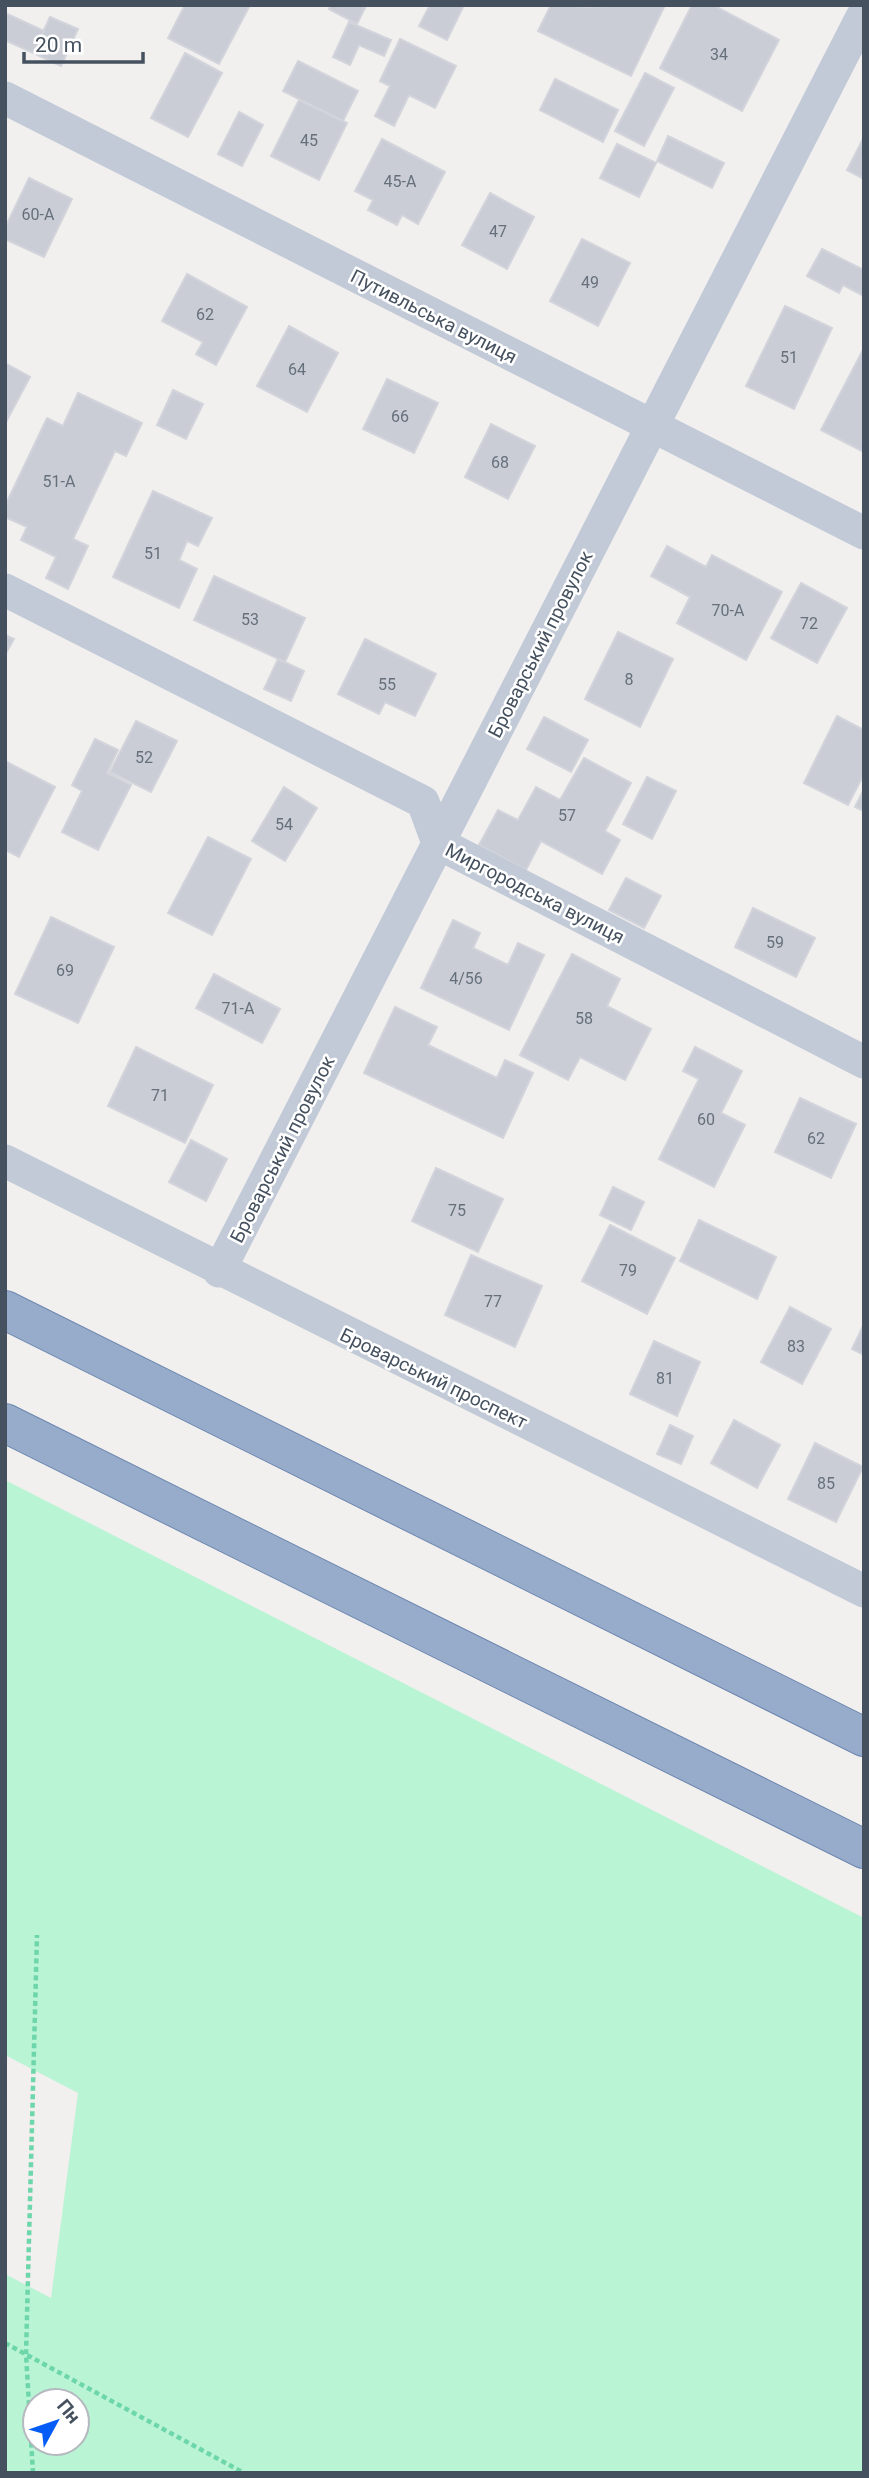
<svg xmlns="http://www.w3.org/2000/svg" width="869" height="2478" viewBox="0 0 869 2478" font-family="Roboto,sans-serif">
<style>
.green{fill:#b9f4d4;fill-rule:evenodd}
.building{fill:#cacdd5;stroke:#d2d4db;stroke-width:2}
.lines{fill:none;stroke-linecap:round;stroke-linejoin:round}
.trunk-casing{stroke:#6c87af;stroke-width:40}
.path{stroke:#6dd6aa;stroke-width:4.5;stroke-dasharray:5 3.5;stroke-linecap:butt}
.minor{stroke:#c1cad6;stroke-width:33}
.trunk{stroke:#96acca;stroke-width:38}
.labels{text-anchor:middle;stroke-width:5;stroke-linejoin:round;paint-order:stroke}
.number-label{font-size:16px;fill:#66707c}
.street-label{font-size:19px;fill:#45515f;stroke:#fff}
</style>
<rect width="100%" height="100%" fill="#f2efef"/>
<path class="green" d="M5,1480L864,1918V2473H5V2274L51,2298L78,2093L5,2055ZM35,2401H77V2443H35Z"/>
<path class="building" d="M185,5H250L219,64L168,38Z
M331,5H360L365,8L357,24L329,9Z
M430,5H464L447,40L419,26Z
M551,5L584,7L665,5L631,76L538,31Z
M692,5H713L779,40L742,111L660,68Z
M5,13L44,31L33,53L5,40Z
M50,17L78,29L61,66L33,53Z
M349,22L391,40L384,56L359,45L350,65L333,57Z
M400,39L456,66L435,108L409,95L394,126L375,116L390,86L380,81Z
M185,53L222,73L188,137L151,118Z
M298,61L358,91L343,121L283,91Z
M645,73L674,88L644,146L615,131Z
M555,79L618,110L603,142L540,110Z
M299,100L347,123L319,180L271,156Z
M239,112L263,125L242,166L218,154Z
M668,136L724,163L712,188L657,161Z
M864,137V179L847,170Z
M382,139L445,172L418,224L402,215L397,225L368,210L373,200L355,191Z
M617,144L656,163L639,197L600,178Z
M29,178L72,199L44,257L5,239V228Z
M490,193L534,217L507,269L462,245Z
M582,239L630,263L598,326L550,301Z
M822,249L864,270V296L843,285L839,293L807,276Z
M187,274L247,307L216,365L196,354L203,342L162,321Z
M785,306L832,328L794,409L746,386Z
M289,326L338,353L307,412L257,386Z
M864,348V452L821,430Z
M5,363L30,377L6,422L5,421Z
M387,379L438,403L414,453L363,429Z
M173,390L203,404L186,439L157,425Z
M78,393L142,423L126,456L115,451L73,539L88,546L68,589L46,578L56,557L21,540L27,527L5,517V506L47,418L63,426Z
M491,424L535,446L508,499L465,477Z
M153,491L212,518L198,546L187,541L179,560L197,569L179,608L113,577Z
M667,546L706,567L712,555L782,592L746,660L677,623L690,597L651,576Z
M214,576L305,618L285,662L194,620Z
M801,583L847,608L817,663L771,638Z
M618,632L673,659L640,727L585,699Z
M5,635L14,639L5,655Z
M365,639L436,674L415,716L385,702L379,714L338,694Z
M278,659L304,671L291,701L264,689Z
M837,716L864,730V774L848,805L804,783Z
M544,717L588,740L571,772L527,749Z
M136,721L177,741L151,792L110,772Z
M95,739L118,750L107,773L131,785L98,850L62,832L82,791L72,785Z
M584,758L631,783L605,831L620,840L602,874L541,841L526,870L479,845L498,810L518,820L536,787L560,800Z
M5,761L55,787L19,857L5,850Z
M647,777L676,791L652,839L623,824Z
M284,787L317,808L285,861L252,841Z
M864,789V811L855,807Z
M208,837L251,859L212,935L168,913Z
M626,878L661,896L644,928L609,910Z
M753,908L815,938L796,977L735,947Z
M51,917L114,947L78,1023L15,994Z
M453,920L480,933L473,948L508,965L518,943L544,955L509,1030L421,988Z
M572,954L620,979L607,1006L651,1029L625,1080L580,1057L568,1080L520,1055Z
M214,974L280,1009L262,1043L196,1008Z
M395,1007L437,1027L428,1045L497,1078L505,1060L533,1073L503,1138L364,1073Z
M136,1047L213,1085L185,1143L108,1106Z
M695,1047L742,1071L721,1113L745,1125L714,1187L659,1159L699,1079L683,1071Z
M800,1098L856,1124L831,1178L775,1152Z
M191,1140L227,1159L206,1201L169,1182Z
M436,1168L503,1199L478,1252L412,1221Z
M613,1187L644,1202L631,1230L600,1215Z
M699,1220L776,1257L757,1299L680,1261Z
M610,1225L675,1258L647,1314L582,1281Z
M471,1255L542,1286L515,1347L445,1315Z
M790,1307L831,1329L802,1384L761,1362Z
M864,1324V1355L852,1349Z
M654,1341L700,1362L677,1416L630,1394Z
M734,1420L780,1445L757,1488L711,1463Z
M670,1425L693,1436L681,1464L657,1454Z
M815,1443L863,1467L836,1522L788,1499Z"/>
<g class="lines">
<g class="trunk-casing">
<path id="trunk" d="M5,1310L864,1737
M5,1423L864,1849"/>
</g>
<path class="path" d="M5,2343L244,2473
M33,2473L26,2354L37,1935"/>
<path class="minor" d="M5,98L864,533
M5,590L423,802L438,843L864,1062
M5,1161L864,1591
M219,1271L862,17"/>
<use href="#trunk" class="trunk"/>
</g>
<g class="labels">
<g class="number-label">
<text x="719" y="60">34</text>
<text x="309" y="146">45</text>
<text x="400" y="187">45-А</text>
<text x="38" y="220">60-А</text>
<text x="498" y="237">47</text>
<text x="590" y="288">49</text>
<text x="205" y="320">62</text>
<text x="789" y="363">51</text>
<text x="297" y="375">64</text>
<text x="400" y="422">66</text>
<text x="500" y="468">68</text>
<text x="59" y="487">51-А</text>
<text x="153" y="559">51</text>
<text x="728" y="616">70-А</text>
<text x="250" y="625">53</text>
<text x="809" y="629">72</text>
<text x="629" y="685">8</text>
<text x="387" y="690">55</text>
<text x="144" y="763">52</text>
<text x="567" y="821">57</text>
<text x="284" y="830">54</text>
<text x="775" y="948">59</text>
<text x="65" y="976">69</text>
<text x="466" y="984">4/56</text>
<text x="238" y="1014">71-А</text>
<text x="584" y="1024">58</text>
<text x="160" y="1101">71</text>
<text x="706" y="1125">60</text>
<text x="816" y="1144">62</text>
<text x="457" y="1216">75</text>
<text x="628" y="1276">79</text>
<text x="493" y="1307">77</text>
<text x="796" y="1352">83</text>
<text x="665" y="1384">81</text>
<text x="826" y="1489">85</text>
</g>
<g class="street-label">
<text transform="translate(434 316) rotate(27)" y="7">Путивльська вулиця</text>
<text transform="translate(540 644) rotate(-63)" y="7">Броварський провулок</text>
<text transform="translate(535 893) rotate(27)" y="7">Миргородська вулиця</text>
<text transform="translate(282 1149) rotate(-63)" y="7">Броварський провулок</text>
<text transform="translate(434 1378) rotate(26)" y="7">Броварський проспект</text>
</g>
</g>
<rect width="869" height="2478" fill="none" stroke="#45515f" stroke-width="14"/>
<g transform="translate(56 2422) rotate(50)"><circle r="33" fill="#ffffff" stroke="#b5b9bf" stroke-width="2"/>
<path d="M0-5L12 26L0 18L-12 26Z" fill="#045cf6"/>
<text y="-10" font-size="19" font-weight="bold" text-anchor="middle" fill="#45515f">Пн</text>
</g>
<path d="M24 52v10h119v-10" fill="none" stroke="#45515f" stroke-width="3.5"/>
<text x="35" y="52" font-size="21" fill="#45515f" stroke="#ffffff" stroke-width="5" paint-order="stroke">20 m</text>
</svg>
